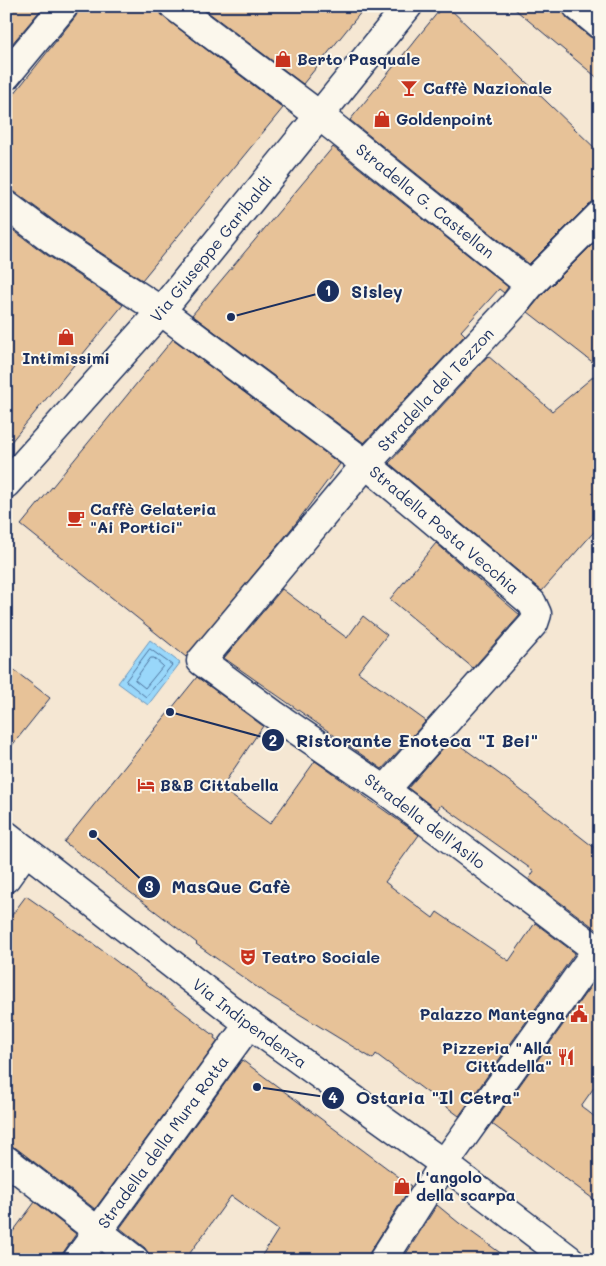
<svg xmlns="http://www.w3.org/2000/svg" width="606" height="1266" viewBox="0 0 606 1266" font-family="Mali,sans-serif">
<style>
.water{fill:#99d7fa;stroke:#6794bc}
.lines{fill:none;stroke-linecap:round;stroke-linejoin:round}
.shore{stroke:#4d729c;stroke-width:1}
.building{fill:#e7c298;stroke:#1b2f5e}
.minor-casing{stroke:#1b2f5e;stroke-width:31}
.minor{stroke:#fbf7ec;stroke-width:28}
.labels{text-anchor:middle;stroke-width:4;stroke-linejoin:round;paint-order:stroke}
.poi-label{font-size:16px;font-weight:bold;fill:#1b2f5e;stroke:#fbf7ec;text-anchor:start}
.street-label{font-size:16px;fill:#1b2f5e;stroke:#fbf7ec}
.leader{fill:none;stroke:#1b2f5e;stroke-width:2}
.callout-dot{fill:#1b2f5e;stroke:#fbf7ec;stroke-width:2}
.mark-label{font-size:15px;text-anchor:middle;font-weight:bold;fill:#fff}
.callout-label{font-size:18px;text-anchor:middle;font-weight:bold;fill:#1b2f5e;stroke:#fbf7ec;stroke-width:4;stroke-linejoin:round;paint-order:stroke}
</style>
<rect width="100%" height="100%" fill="#f5e7d3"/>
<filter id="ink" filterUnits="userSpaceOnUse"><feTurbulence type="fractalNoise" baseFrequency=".02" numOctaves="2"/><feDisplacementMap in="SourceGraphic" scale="10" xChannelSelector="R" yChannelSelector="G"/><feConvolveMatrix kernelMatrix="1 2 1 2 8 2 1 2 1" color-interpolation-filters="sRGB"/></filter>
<g filter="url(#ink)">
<path class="water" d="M150,640L180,663L148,705L118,683Z"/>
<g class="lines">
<path class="shore" d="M150,649L172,665L146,697L126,681Z
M151,658H154L163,666L145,688L135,680Z"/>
</g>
<path class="building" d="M6,6H44L11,45L6,41Z
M79,6H159L165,18L283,108L142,280L65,229L15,192L6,190V104L76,16Z
M200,6H366L303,84Z
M443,6H447L600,153V200L589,204L529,264L350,120Z
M511,6H562L567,18L590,37L600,40V80Z
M333,147L508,287L504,293L499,289L461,331L465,335L364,443L192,315Z
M6,225L47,255L123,305L6,448Z
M600,237V368L528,312L542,295Z
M173,339L340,464L296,523L186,657L21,525Z
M488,356L552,411L600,371V525L542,591L389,463Z
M436,543L520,615L473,668L390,599Z
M282,589L347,638L363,616L387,635L358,672L426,721L382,769L224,658Z
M6,664L50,698L6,753Z
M197,677L263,726L221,788L270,824L315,761L419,835L385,882L433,918L437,912L509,961L535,923L575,953L459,1116L376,1054L373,1059L265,993L196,944L197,943L64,842Z
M451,739L509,781L600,852V932L529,879L534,871L441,805L437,810L408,788Z
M26,896L83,936L215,1036L214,1038L218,1041L95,1209L16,1148L6,1145V923Z
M600,973V1079L581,1106L600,1121V1204L492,1124Z
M242,1060L411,1186L370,1252L367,1260H259L278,1230L231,1196L185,1260H150L145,1248L120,1228Z
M35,1202L76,1234L58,1260H6V1241Z
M437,1205L459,1223L510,1260H402Z"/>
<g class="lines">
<g class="minor-casing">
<g id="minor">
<path id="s1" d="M174,6L320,116L530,285"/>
<path d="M577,6L600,25"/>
<path d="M6,76L64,6"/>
<path id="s2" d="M6,205L56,242L161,311L366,464L532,603L537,614L534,623L385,790"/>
<path id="s3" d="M6,484L161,311L408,6"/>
<path id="s4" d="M6,835L249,1024L444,1164L570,1260"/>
<path d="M6,878L26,850"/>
<path d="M6,1160L135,1260"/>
<path id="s5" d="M77,1260L249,1024"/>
<path id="s6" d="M383,1260L444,1164L597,950L385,790L273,714L201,661L366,464L514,305L530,285L600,215"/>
</g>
</g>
<use href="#minor" class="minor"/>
</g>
</g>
<defs>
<g id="shop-bare" transform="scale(1.35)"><path d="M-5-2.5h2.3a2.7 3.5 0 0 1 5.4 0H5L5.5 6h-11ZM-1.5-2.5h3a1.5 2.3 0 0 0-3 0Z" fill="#c8321e" stroke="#fbf7ec" stroke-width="2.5" paint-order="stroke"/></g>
<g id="bar-bare" transform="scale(1.35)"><path d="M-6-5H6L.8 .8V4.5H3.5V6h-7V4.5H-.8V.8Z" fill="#c8321e" stroke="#fbf7ec" stroke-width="2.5" paint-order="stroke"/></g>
<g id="cafe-bare" transform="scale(1.35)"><path d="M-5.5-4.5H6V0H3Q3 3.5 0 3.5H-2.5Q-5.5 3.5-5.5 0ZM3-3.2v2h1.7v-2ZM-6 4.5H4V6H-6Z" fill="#c8321e" stroke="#fbf7ec" stroke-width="2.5" paint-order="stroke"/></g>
<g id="hotel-bare" transform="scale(1.35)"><path d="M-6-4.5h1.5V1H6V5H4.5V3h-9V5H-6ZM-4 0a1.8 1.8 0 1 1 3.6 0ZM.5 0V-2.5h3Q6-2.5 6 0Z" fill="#c8321e" stroke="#fbf7ec" stroke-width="2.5" paint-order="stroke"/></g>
<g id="theatre-bare" transform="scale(1.35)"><path d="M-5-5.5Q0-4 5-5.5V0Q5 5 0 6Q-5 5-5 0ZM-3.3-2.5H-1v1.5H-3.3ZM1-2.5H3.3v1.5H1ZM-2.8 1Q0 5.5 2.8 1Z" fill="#c8321e" stroke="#fbf7ec" stroke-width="2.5" paint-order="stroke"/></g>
<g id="civic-bare" transform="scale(1.35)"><path d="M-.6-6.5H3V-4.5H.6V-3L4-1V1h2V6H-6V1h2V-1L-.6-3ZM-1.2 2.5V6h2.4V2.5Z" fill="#c8321e" stroke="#fbf7ec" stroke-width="2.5" paint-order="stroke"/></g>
<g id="restaurant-bare" transform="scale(1.35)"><path d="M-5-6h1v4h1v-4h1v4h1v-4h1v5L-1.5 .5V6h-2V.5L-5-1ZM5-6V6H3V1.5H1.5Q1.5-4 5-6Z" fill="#c8321e" stroke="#fbf7ec" stroke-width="2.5" paint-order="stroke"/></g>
</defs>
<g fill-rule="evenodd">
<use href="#shop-bare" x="283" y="59"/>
<use href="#bar-bare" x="409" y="88"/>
<use href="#shop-bare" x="382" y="119"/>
<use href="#shop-bare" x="66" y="337"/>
<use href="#cafe-bare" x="76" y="518"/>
<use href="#hotel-bare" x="146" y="785"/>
<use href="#theatre-bare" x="248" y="957"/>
<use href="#civic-bare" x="579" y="1014"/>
<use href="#restaurant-bare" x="566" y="1057"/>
<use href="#shop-bare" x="402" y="1186"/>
</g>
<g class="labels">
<g class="poi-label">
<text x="297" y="65">Berto Pasquale</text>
<text x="423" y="94">Caffè Nazionale</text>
<text x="396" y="125">Goldenpoint</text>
<text x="66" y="364" text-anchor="middle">Intimissimi</text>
<text x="90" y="515">Caffè Gelateria<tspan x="90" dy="18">"Ai Portici"</tspan></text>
<text x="160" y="791">B&amp;B Cittabella</text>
<text x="262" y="963">Teatro Sociale</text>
<text x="565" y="1020" text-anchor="end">Palazzo Mantegna</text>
<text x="552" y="1054" text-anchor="end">Pizzeria "Alla<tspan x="552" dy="18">Cittadella"</tspan></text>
<text x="416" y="1183">L'angolo<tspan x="416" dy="18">della scarpa</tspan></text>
</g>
<g class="street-label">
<text dy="6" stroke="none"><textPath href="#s1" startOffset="318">Stradella G. Castellan</textPath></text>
<text dy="6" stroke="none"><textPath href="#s3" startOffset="312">Via Giuseppe Garibaldi</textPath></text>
<text dy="6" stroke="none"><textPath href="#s6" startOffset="1226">Stradella del Tezzon</textPath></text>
<text dy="6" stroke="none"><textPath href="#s2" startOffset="546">Stradella Posta Vecchia</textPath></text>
<text transform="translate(425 821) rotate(37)" y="6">Stradella dell'Asilo</text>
<text dy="6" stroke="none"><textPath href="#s4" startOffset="308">Via Indipendenza</textPath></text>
<text dy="6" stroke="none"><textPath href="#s5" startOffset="146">Stradella della Mura Rotta</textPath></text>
</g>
</g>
<path class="leader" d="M231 317L328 291M170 712L273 740M93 834L149 887M257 1087L333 1098"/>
<g class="callout-dot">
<circle cx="231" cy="317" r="5"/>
<circle cx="170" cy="712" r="5"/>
<circle cx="93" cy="834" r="5"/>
<circle cx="257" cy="1087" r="5"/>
<circle cx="328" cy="291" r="12"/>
<circle cx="273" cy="740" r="12"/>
<circle cx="149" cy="887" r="12"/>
<circle cx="333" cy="1098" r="12"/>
</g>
<g class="mark-label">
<text x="328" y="296">1</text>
<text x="273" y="746">2</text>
<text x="149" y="892">3</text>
<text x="333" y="1103">4</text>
</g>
<g class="callout-label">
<text x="377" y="298">Sisley</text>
<text x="417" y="747">Ristorante Enoteca "I Bei"</text>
<text x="231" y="893">MasQue Cafè</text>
<text x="438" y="1104">Ostaria "Il Cetra"</text>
</g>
<rect width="606" height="1266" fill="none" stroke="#fbf7ec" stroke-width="25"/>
<rect x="12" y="12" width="581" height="1241" fill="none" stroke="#1b2f5e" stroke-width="2" filter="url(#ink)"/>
</svg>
